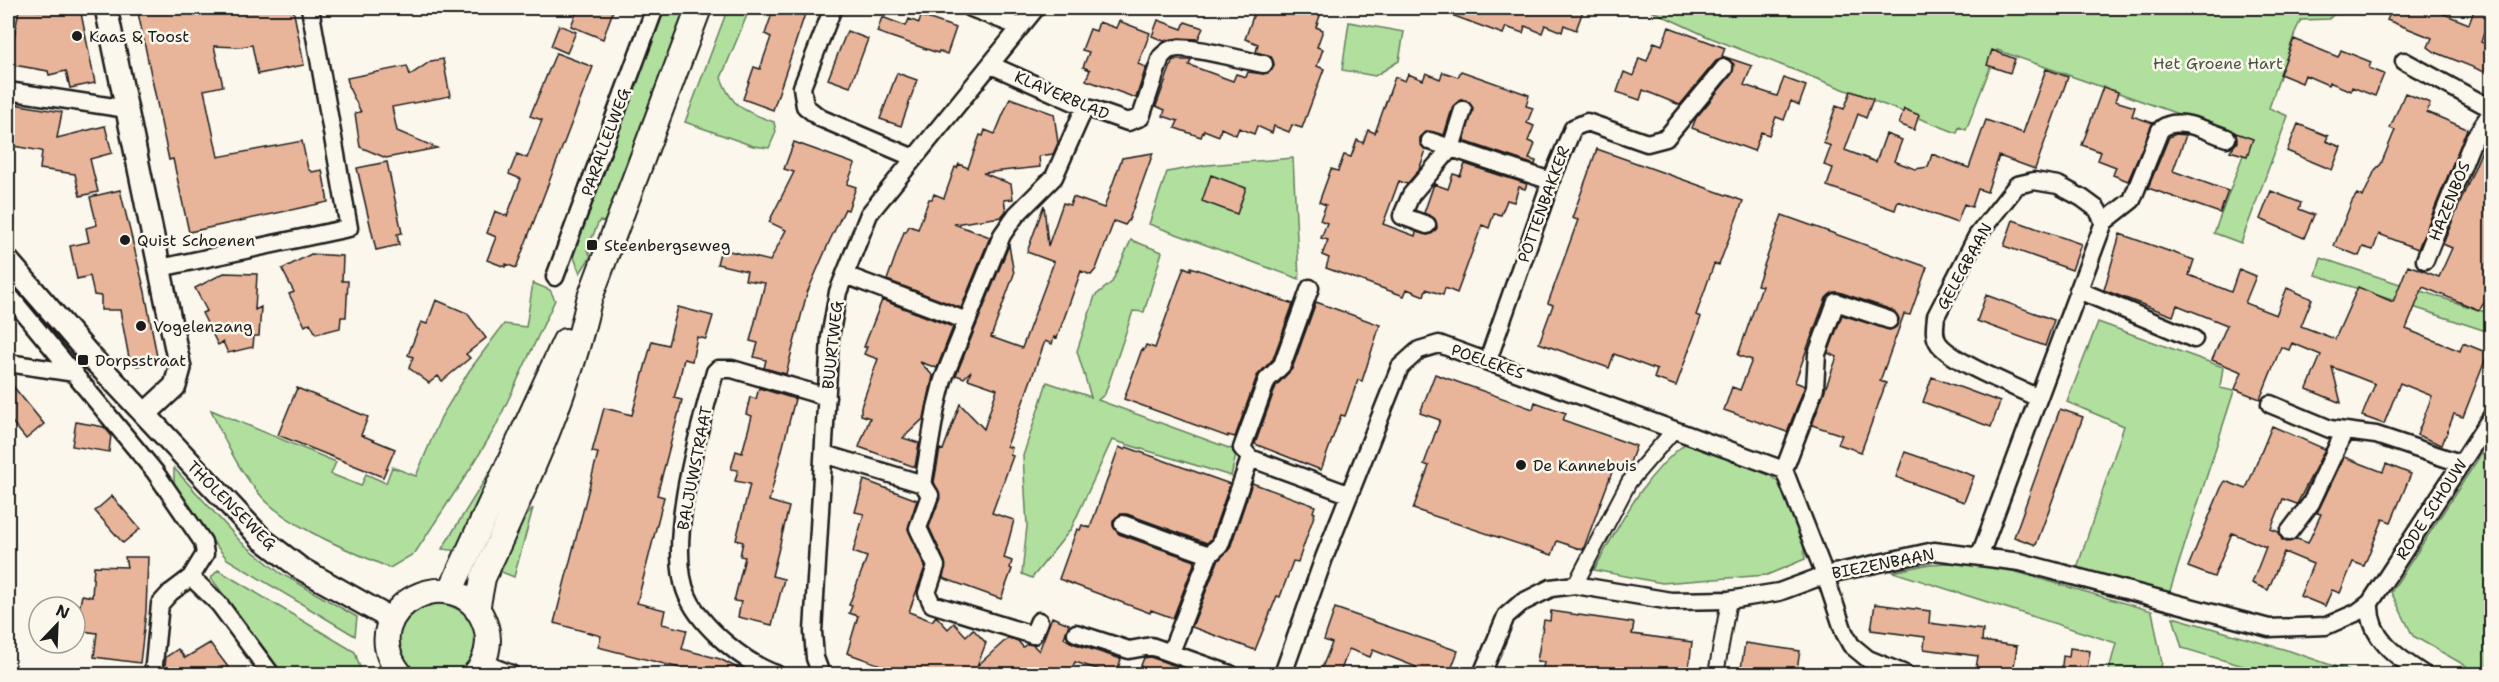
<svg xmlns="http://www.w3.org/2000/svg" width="2499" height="682" viewBox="0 0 2499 682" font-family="'Shantell Sans',sans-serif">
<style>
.green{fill:#b0df9e;stroke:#667e5d;stroke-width:1.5}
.building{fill:#e8b59b;stroke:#1c1c1c;stroke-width:1.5}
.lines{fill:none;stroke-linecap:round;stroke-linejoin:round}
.pedestrian-casing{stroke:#1c1c1c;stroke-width:18}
.minor-casing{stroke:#1c1c1c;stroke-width:21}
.tertiary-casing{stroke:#1c1c1c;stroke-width:26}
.secondary-casing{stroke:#1c1c1c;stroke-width:28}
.pedestrian{stroke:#fbf7ec;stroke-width:14}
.minor{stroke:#fbf7ec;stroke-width:16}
.tertiary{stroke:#fbf7ec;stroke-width:21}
.secondary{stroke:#fbf7ec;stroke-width:24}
.poi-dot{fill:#1c1c1c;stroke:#fbf7ec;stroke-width:2}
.labels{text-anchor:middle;stroke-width:5;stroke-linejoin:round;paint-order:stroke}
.poi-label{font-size:16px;fill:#1c1c1c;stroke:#fbf7ec;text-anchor:start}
.park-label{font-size:16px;fill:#485643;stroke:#fbf7ec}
.street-label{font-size:16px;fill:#1c1c1c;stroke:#fbf7ec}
</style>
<rect width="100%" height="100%" fill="#fbf7ec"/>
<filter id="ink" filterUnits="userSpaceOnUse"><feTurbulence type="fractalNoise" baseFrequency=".0167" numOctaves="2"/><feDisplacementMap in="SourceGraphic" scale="12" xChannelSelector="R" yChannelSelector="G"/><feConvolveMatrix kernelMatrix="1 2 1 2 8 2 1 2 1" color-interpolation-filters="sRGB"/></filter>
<g filter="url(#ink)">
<path class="green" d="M661,8H687L607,222L599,221L587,250L591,256L580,273L569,244Z
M728,8H750L721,78C733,109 745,111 774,122L776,132L769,148L753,146L685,122Z
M1646,8H2346L2343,14H2334L2329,19L2301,20L2296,30L2269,108L2288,116L2241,243L2214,233L2249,139L1997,50L1966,130L1959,127L1957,133L1706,36Z
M1349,22L1404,32L1399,61L1375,76L1342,70Z
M1293,158L1299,279L1149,224L1167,172L1207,165Z
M1131,240L1162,252L1144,312L1133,311L1105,394L1098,400L1237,451L1231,476L1112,440L1071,529L1032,578L1022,574L1027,526L1023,456L1047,382L1091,397L1077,351L1095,296L1112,282Z
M2321,258L2491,314L2486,331L2316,275Z
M533,283L550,290L555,300L495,428L474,463L415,553L390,568C351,551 290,528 262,497C240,473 224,441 211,410L336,462L331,474L361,486L366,474L386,483L392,467L416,476L441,417L469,371L504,324L526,327Z
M2098,322L2223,367L2220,388L2234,391L2169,594L2077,568L2124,426L2067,402Z
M512,436L459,551L442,549Z
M2491,439L2492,674H2490L2475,671L2413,636L2391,592Z
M1687,442C1730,457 1781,465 1798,512C1803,526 1803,544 1805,559L1767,575L1662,583L1594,570C1621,522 1643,476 1687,442Z
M174,468L241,542L280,573L357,617L355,636L227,559L181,502L174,484Z
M533,508L514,577L494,569L522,521Z
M1965,562L1999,567L2152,611L2162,663L2159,674H2108L2116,643L1893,572L1929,564Z
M218,570L355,652L362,674H283L211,578Z
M433,603C476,605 491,643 461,674H415C385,649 399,614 433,603Z
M2173,617L2290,651L2357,674H2270L2182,648Z"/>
<path class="building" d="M39,8H80L95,83L70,88L66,71L49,75L48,71L8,64V43L13,44L19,9L40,11Z
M137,8H293L304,65L258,74L252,45L239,47L214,46L223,86L204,90L218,157L302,141L308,169L312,172L322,170L328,202L189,232L173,159L169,160Z
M578,8H614L603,39L571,26Z
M774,8H807L773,110L743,99L754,67L760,69L771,37L765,34Z
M1256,8H1313L1322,10L1316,27L1323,30L1317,47L1323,49L1317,66L1324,69L1302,128L1292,125L1289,132L1274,126L1272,133L1257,126L1254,134L1239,128L1236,135L1221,128L1219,136L1204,130L1201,137L1175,128L1178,121L1163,116L1165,110L1156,106L1173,60H1191L1189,65L1233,81L1236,74L1246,77L1248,72L1263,74L1272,70L1274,65L1271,56L1256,52L1258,44L1245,39Z
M1438,8H1584L1576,30L1564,25L1562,32L1545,25L1542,33L1525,26L1523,33L1506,27L1503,34L1438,10Z
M2393,8H2429L2469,24L2475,8H2492L2481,42L2492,46V75L2435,52L2428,47L2432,38L2387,20Z
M921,16L956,28L947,54L939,51L938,53L877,32L882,17L906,26L909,19L919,23Z
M1158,20L1182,29L1185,22L1203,28L1198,39L1179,38L1164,41L1152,36Z
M1119,21L1150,33L1138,64L1146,67L1136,98L1086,80L1090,70L1083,67L1089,52L1082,50L1090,29L1096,31L1099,22L1116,28Z
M559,25L576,32L567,53L551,46Z
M1669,27L1725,48L1722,56L1752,66L1744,85L1777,96L1784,78L1806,86L1799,105L1791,101L1784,120L1776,117L1769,135L1761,132L1754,151L1692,128L1696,118L1732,74L1734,64L1726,58L1716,61L1680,105L1643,90L1640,100L1617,92L1624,72L1633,76L1639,58L1647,61L1654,42L1662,45Z
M847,31L868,39L850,87L828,79Z
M2294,39L2338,57L2341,50L2371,62L2369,68L2384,74L2375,96L2352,87L2351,91L2329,82L2328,85L2305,75L2302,83L2280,74Z
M1992,50L2015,59L2010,73L1987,65Z
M556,53L593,67L516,268L506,264L505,267L487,260L496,237L487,233L495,211L507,216L521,179L509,174L517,154L527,158L542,120L530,116Z
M443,59L450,96L392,107L397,131L437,148L386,158L360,147L355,113L361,112L350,90L347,78L407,66L410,75L431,61Z
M2046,69L2068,77L2035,169L1999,156L1987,192L1978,189L1972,207L1964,204L1957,223L1898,201L1895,210L1827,186L1833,168L1824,165L1831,146L1823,143L1836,106L1844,109L1851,91L1873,99L1866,118L1858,114L1845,150L1876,162L1886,134L1902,140L1894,161L1915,169L1928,167L1932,154L1969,168L1986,120L2023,133Z
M1461,71L1529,95L1526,106L1533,108L1527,123L1534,126L1528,141L1535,144L1529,159L1536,161L1535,165L1464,141L1473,108L1466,100H1460L1453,106L1444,135L1428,131L1420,137V144L1426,150L1419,170L1407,184L1399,181L1383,224L1415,236L1416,232L1428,235L1433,233L1437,228L1435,219L1424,213L1434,184L1448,189L1453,174L1460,176L1465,164L1527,184L1525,189L1519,187L1514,202L1507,200L1501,215L1494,213L1489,228L1482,225L1457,293L1445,288L1443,295L1426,289L1424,296L1407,289L1404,296L1326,268L1329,258L1322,255L1328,240L1321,238L1327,223L1320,220L1326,205L1319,202L1331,169L1338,171L1344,155L1351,157L1357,140L1363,143L1368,130L1375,133L1395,77L1405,81L1408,74L1423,80L1426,73L1440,79L1443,72L1458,77Z
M897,73L917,80L901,126L880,119Z
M2103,87L2118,92L2115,101L2135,107L2132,116L2153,123L2128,181L2113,175L2116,167L2098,160L2101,152L2082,145Z
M2405,93L2430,103L2427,112L2467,129L2418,249L2379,234L2373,250L2363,247L2359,256L2334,246L2352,201L2357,194L2363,197L2375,170L2381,164L2395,130L2390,128Z
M1010,98L1054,114L1058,143L1053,154L1039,156L1040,167L983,173L1011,184L1013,199L1004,200L1006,211L1001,217L954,224L990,237L961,308L887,280L904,232H906L909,226L918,229L929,199H932L934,194L944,198L955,167L957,168L959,164L968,168L980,135L983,136L985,130L995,134Z
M8,103L62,112L57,138L105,126L112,153L90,159L98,192L80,196L75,174L40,169L42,151L8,145Z
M1904,109L1919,115L1914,130L1899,124Z
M2298,124L2328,136L2326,141L2341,147L2332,170L2287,151Z
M2236,133L2253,139L2247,156L2230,151L2237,142Z
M2176,134L2186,135L2173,171L2228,191L2220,213L2148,188L2169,137Z
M2487,138L2492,140V286L2484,303L2479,310L2423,287L2406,329L2460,351L2463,343L2488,353L2463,417L2454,414L2442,445L2417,435L2432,396L2400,383L2384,424L2362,416L2375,384L2332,367L2341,403L2307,389L2321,355L2292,343L2289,350L2281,347L2260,399L2235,389L2242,372L2212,360L2227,325L2177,305L2173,316L2104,290L2120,234L2194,260L2189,275L2231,292L2239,269L2256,276L2245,303L2276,315L2287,288L2312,299L2301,326L2335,339L2358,287L2393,302L2408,265L2439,277L2452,248L2443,244Z
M794,142L855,164L847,184L856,187L848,210L845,209L830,240L807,293L786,374L764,368L766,360L754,357L758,343L750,341L765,283L745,280L747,271L717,264L721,249L770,261L786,230L769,222L794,172L784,169Z
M1597,149L1743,201L1719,265L1714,264L1696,315L1701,317L1676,386L1654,378L1657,370L1614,354L1609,368L1539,343L1553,305L1548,303L1578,220L1572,218Z
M1153,153L1129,220L1125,225L1114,221L1096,269L1091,275L1081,271L1057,338L1054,337L1052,344L1045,341L1007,446L1012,448L1010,455L1013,456L992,513L1014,520L1004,558L1012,561L1010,568L1012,569L1001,599L943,578L945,562L929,527L940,498L934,482L940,449L943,450L960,404L984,429L997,389L968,379L971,371L964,378L956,375L1009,245L1014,274L991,337L1022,348L1054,262L1027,252L1044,205L1048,246L1063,203L1070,205L1073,197L1104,208L1122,158Z
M387,162L402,233L397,234L399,245L376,250L357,168Z
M1211,175L1246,188L1237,214L1202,201Z
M120,190L145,292L158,362L137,366L129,358L120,310H101V296L94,295L90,276L77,279L70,246L89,242L86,228L97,225L90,197Z
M2271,191L2301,203L2299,209L2314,215L2304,238L2260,219Z
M1782,215L1927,267L1910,315L1904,314L1880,381L1886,383L1861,452L1838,444L1842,435L1812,425L1837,357L1828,353L1842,315L1890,330L1896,327L1899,319L1892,310L1839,292H1833L1826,298L1808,346L1795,382L1805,386L1787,432L1724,410L1732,387L1740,390L1752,360L1738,355L1762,286L1757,285Z
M2013,220L2081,244L2072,270L2004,246Z
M311,254L343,256L342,281H348L346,317H341L340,328L316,334L310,323L305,326L289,294L294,292L282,269Z
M1184,267L1191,270V267L1293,304L1273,359L1257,376L1235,437L1228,435V437L1124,399L1142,349L1144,350L1146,345L1155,348Z
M224,273L257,274L255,310L261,307L259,336H254L253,347L228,353L223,342L218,345L202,313L207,311L195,288Z
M1986,295L2054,320L2045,346L1977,321Z
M436,300L467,313L486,338L466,354L470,358L442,381L438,376L429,383L409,368L413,357L408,355L421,322L427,324Z
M882,300L953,327L937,368L920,362L933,376L924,418L903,438L919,443L915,467L859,447L870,418L861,415V407L878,359L864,354L867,347H864Z
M1316,302L1380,325L1362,381L1358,380L1345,416L1341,415L1321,470L1255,444L1276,386L1292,369Z
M678,307L713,316L706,339L697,337L692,361L684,359L679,381L674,398L682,400L657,495L664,497L637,603L665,610L662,624L687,630L682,649L720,659L751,675H687L688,670L598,647L601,636L554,623L598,453L592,452L604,408L632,415L652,341L668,345Z
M1435,374L1533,409L1535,402L1566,413L1563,420L1636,446L1628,468L1615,464L1583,550L1557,541L1552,555L1413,509L1429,466L1424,464L1440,420L1420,413Z
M1932,377L2000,402L1991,427L1923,402Z
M8,380L44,424L26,439L8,417Z
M297,388L368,417L361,435L395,449L383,477L278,435Z
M759,388L795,399L769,501L789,507L772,576L784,579L772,625L738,617L741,602L734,601L745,557L740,556L743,542L736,540L750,484L735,481L738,470L731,469L736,451L742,453L752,416L746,414L750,397L756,399Z
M2060,409L2083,417L2036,545L2014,537Z
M76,422L104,427L111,435L109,452L72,446Z
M2272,426L2325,449L2297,504L2283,499L2271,529L2279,532L2282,540L2287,542L2297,539L2308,543L2321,514L2317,513L2344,457L2383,472L2386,464L2411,474L2391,522L2383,519L2364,566L2353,562L2340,593L2332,590L2325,606L2300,596L2313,564L2284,552L2268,590L2252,583L2266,547L2232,533L2214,577L2188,567L2221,488L2225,481L2246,489Z
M1119,447L1125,450L1126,447L1230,484L1211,539L1207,543L1127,514H1121L1113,520V526L1119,534L1195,561L1173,618L1151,610L1150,613L1059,579L1077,529L1080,530L1082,525L1090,528Z
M1905,452L1974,476L1964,502L1896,477Z
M864,480L917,500L908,529L925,567L909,612L932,621L936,616L948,629L954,623L966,636L973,629L986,643L977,666L1008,638L1018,641L1023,647L1027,644L1033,645L1039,651L1052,617L1069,624L1064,638L1072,643L1121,659L1116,675L1075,662L1071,670L1064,668L1063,675H908L847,653L858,616L849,613L852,606L849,605L867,557L853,552L864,514L855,512Z
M1252,483L1315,506L1313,512L1315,513L1298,562L1293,561L1280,597L1277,596L1255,650L1192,627L1218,561L1230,548Z
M112,496L140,529L123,543L95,511Z
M125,557H148L146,611L140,663L94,657L97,633L75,630L82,595L92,597L94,566L127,567Z
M1875,604L1930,611L1929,623L1983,630L1982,641L2017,646L2013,673L1976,668L1978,656L1924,649L1925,637L1871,630Z
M1335,608L1458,651L1449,675H1413L1416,667L1373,650L1370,657L1349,649L1339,675H1319L1332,643L1324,640Z
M1551,611L1634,623L1632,634L1692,642L1688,675H1633L1606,670L1605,675L1542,673L1544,662L1537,661L1540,644L1544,620L1550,621Z
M210,643L234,675H164L166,657L178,649L185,658Z
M1745,643L1800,651L1796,675H1740Z
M2070,648L2090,651L2086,675H2061L2063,656L2069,657Z
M1150,657L1199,674V675H1137L1144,658Z"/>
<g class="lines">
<g class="pedestrian-casing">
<path id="pedestrian" d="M1575,585L1629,482L1674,430
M1716,674L1729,600"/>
</g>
<g class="minor-casing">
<path id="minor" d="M833,8L802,87L805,106L820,118L914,158
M971,8L1020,27
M2404,61L2492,109
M991,65L1085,107L1128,122L1141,117L1161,57C1165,53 1167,50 1172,49C1188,44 1244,61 1264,64
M8,91L127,109
M1430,141L1451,148L1463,110
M2104,222L2132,200L2160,130C2177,114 2208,132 2227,138
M1427,225L1402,216L1411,195L1451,148L1551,181
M2425,260L2473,140L2492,111
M160,268L349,228L310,8
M845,275L967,321
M555,277L655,8
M1310,288L1282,365L1267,380L1242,448L1250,458L1348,494
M2078,290L2194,339
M8,294L155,472L203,542L205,554L191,577L170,593L160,604L153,674
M1488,360L1551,181L1573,128L1587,122L1647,143L1666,138L1724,68
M8,363L75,373
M2270,404L2330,429L2376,435L2460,463
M824,454L923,484
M1784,470L1815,388L1817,354L1836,302L1889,320
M1123,524L1209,555
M2289,532L2311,503L2344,432
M1980,555L2104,222L2097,209L2082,198L2058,185L2034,181L2017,185L1977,236L1936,316C1935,326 1933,336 1939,344C1954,363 2014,386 2038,398
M191,577L219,604L271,674
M2370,603C2368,638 2397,657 2423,674
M1039,621L1033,635L932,604L927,593L936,566L918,528L930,495L923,484L936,408L943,380L1002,235L1016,215L1054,177L1085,107
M1076,633L1129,650L1151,646L1230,674
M1171,652L1209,555L1220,545L1250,458
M483,663L511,674
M776,674C745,663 702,628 688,597C664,546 700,426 715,372L718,369H732L827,397
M821,674L815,658L813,632L830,338L838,292L869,214L1036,8
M1283,674L1324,558L1400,367L1419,350L1439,344L1784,470L1825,575L1844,632L1851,645L1868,659L1905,674
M1482,674L1506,616L1521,603L1551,588L1575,585L1671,601L1729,600L1779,592L1825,575L1934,551L2020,562L2269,628L2326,626L2358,612L2370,603L2492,416"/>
</g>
<g class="tertiary-casing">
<path id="tertiary" d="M106,8L180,368L175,386L145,414
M8,261L92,358L262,539L300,568L391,619"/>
</g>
<g class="secondary-casing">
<path id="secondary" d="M450,592L565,341
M477,610L483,578C524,488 568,397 589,300L699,8
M400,674C348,607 463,552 486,627C491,643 486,662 475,674"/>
</g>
<use href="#pedestrian" class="pedestrian"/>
<use href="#minor" class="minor"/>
<use href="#tertiary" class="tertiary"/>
<use href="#secondary" class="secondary"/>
</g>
</g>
<g class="poi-dot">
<circle cx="77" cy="36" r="6"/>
<circle cx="125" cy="240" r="6"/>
<rect x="586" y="239" width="12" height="12" rx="3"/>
<circle cx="141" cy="326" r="6"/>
<rect x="77" y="354" width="12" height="12" rx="3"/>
<circle cx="1521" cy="465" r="6"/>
</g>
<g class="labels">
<g class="poi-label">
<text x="89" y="42">Kaas &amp; Toost</text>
<text x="137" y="246">Quist Schoenen</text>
<text x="604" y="251">Steenbergseweg</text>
<text x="153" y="332">Vogelenzang</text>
<text x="95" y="366">Dorpsstraat</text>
<text x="1533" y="471">De Kannebuis</text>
</g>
<g class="park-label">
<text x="2218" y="69">Het Groene Hart</text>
</g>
<g class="street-label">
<text transform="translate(1062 95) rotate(23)" y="6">KLAVERBLAD</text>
<text transform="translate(605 142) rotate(-70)" y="6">PARALLELWEG</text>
<text transform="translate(2449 201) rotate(-68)" y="6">HAZENBOS</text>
<text transform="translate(1543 204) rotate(-70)" y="6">POTTENBAKKER</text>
<text transform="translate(1964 266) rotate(-61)" y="6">GELEGBAAN</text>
<text transform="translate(832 345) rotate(-84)" y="6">BUURTWEG</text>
<text transform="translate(1488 361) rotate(19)" y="6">POELEKES</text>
<text transform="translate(694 468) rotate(-79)" y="6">BALJUWSTRAAT</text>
<text transform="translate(232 505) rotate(45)" y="6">THOLENSEWEG</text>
<text transform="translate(2431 509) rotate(-57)" y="6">RODE SCHOUW</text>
<text transform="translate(1883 563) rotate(-11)" y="6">BIEZENBAAN</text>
</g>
</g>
<rect width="2499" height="682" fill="none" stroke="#fbf7ec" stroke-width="30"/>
<rect x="15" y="15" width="2469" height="652" fill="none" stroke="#1c1c1c" stroke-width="2" filter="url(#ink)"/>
<g transform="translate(57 625) rotate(23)"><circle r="28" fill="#fbf7ec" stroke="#a29f99" stroke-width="1.5"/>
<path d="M0-4.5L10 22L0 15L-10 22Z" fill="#1c1c1c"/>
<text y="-9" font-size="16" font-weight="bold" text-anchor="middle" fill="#1c1c1c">N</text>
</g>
</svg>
